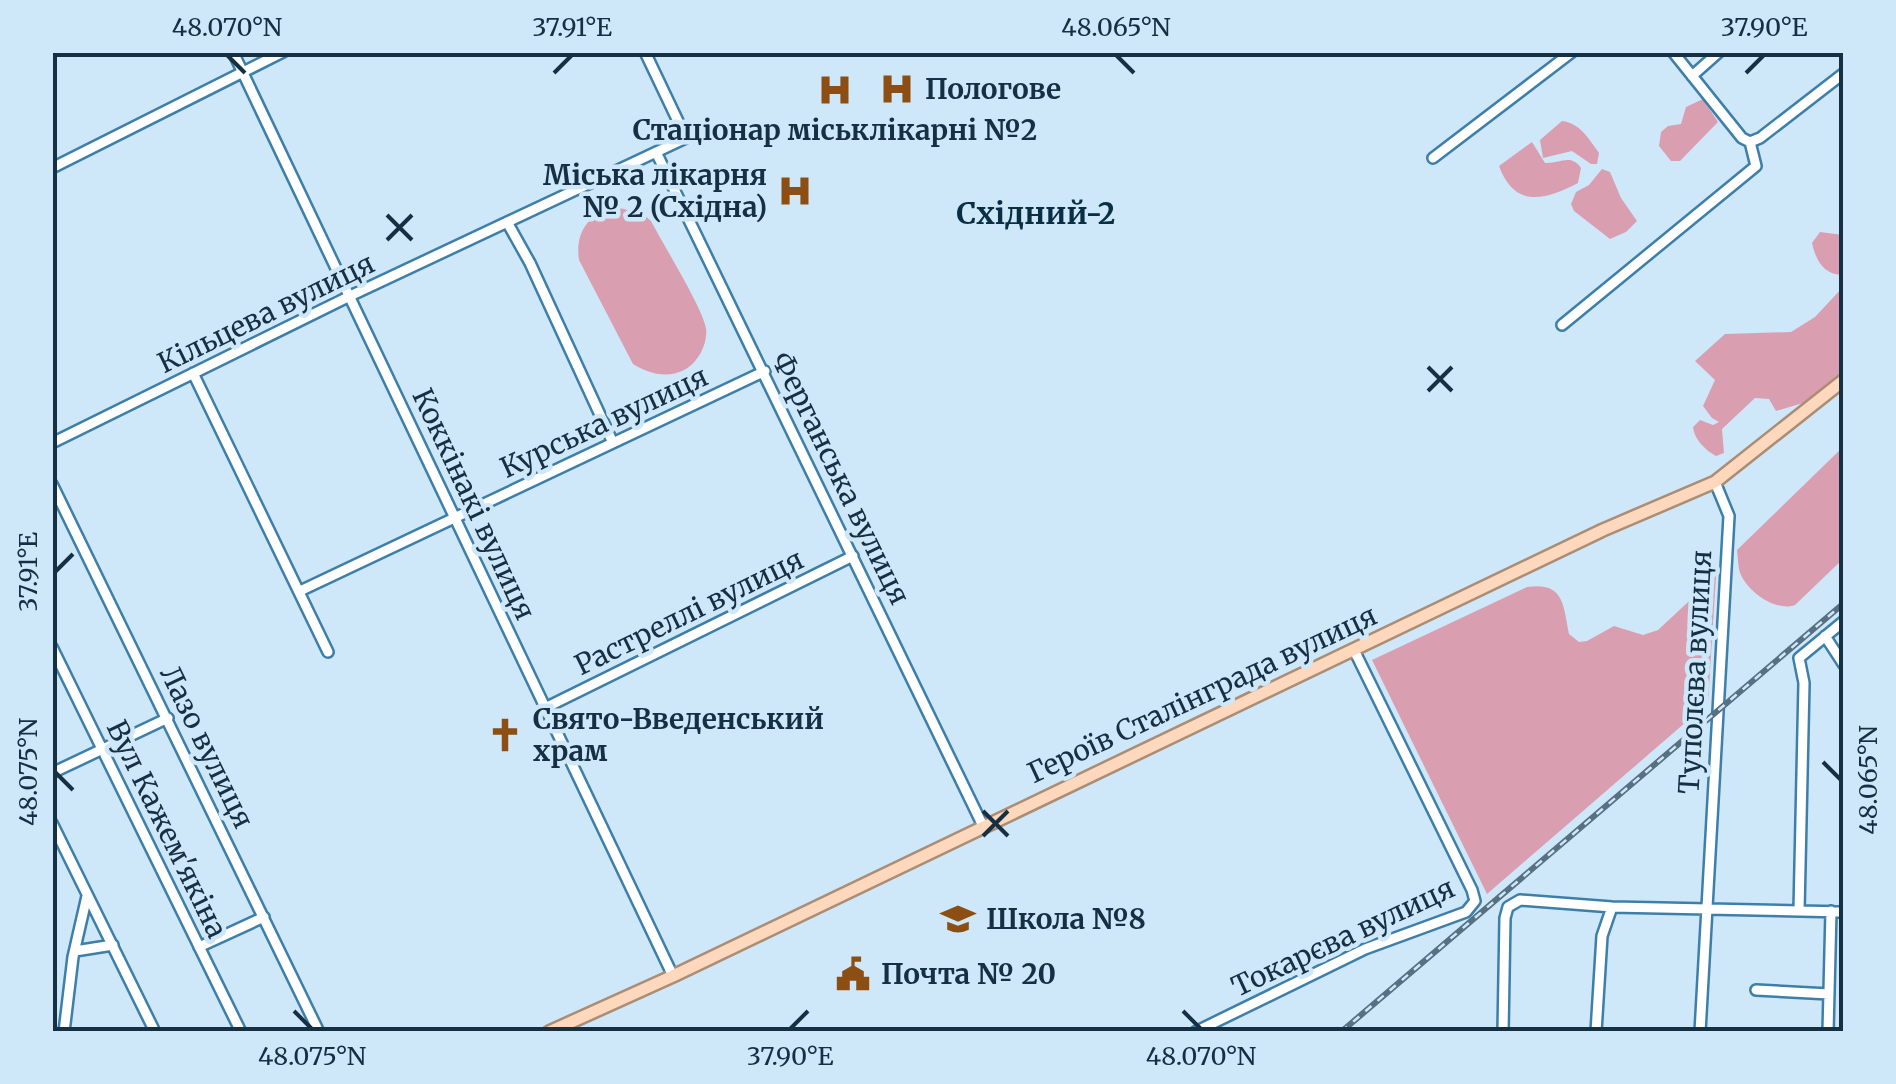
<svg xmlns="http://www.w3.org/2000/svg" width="1896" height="1084" viewBox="0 0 1896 1084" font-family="Merriweather,serif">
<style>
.green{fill:#da9eb1}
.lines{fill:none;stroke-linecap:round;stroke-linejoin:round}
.minor-casing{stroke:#3d7fa8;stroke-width:14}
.major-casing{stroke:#ab8c74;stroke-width:16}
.minor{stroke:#fff;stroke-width:9}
.major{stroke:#fdd8bc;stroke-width:11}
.rail-casing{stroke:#577183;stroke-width:6}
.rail{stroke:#cee8fa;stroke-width:2.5;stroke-dasharray:8;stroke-linecap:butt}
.ticks{fill:none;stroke:#153042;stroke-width:4}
.labels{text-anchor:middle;stroke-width:9;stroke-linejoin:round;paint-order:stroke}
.poi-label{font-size:28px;font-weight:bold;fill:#153042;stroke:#cee8fa;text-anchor:start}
.street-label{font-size:28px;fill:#153042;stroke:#cee8fa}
.neighbourhood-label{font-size:30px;font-weight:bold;fill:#0a2f43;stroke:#cee8fa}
.neatline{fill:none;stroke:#153042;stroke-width:4}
.ticks-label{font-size:25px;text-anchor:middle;fill:#153042}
</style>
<rect width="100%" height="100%" fill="#cee8fa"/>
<path class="green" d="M1703,99L1718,122L1680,161H1671L1659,146L1661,132L1668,126L1681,124L1686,107Z
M1562,121C1580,123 1589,139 1599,153L1597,164H1591L1572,151L1543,158L1540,140Z
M1532,142L1545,163C1559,164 1571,153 1581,168L1578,183C1545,200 1515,209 1499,166Z
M1602,169L1610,172L1621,198L1637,221L1626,232L1610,239L1574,211L1571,204L1576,192L1589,185Z
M616,207L643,214L651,221C663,244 702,307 706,328C708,343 699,361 686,369C668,379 649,374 633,364L579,260C575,232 588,214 616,207Z
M1820,232L1843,235V275C1824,275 1816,261 1812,243Z
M1843,287L1844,370L1840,375L1803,403L1776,411L1769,399L1755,398L1722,429L1724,453L1716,456C1705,450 1694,439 1693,427L1700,420L1713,425L1719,422L1712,418L1703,406L1715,380L1695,361L1725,334L1791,332L1815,317Z
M1843,447V559L1795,605C1777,612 1749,593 1741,575C1738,569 1738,558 1737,550Z
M1716,576L1708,703L1487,894L1372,660L1527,587C1564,582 1563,604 1569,634L1579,642L1587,641L1614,626L1643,635L1658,630Z"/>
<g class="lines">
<g class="minor-casing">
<path id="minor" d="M233,52L673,976
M1673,52L1742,138L1750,142L1760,138L1844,73
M1692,76L1719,52
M656,152L983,826
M1433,158L1572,52
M52,168L283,52
M507,222L530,263L613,443
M1562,325L1756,166L1750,142
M193,373L328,652
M52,443L350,296L686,138L645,52
M52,484L319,1032
M300,591L765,371
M1825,636L1844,665
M52,647L241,1032
M545,708L853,556
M52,773L168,718
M52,823L155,1032
M1799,911L1804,683L1799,658L1844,621
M199,947L264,917
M75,951L113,945
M1756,990L1829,994
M64,1032L73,957L87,896
M1195,1032L1365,949L1466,912L1475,901L1472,890L1354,650
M1503,1032L1505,918L1508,907L1520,900L1612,907L1844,912
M1596,1032L1602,936L1612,907
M1700,1032L1729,516L1715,482
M1828,1032L1831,911"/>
</g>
<g class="major-casing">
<path id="major" d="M549,1032L673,976L1603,530L1715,482L1844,380"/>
</g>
<use href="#minor" class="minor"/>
<use href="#major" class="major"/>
<g class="rail-casing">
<path id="rail" d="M1341,1032L1844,603"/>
</g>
<use href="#rail" class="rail"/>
</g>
<path class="ticks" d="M227,55L245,73M1116,55L1134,73M554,73L572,55M1746,73L1764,55M387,215L412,240M387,240L412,215M1428,367L1452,391M1428,391L1452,367M55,572L73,554M1823,762L1841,780M55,772L73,790M983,811L1008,836M983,836L1008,811M294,1011L312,1029M1183,1011L1201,1029M790,1029L808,1011"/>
<defs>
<g id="hospital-bare" transform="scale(2.7)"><path d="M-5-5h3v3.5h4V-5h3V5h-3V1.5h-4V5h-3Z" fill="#8c4e12" stroke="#cee8fa" stroke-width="2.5" paint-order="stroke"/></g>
<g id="church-bare" transform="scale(2.7)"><path d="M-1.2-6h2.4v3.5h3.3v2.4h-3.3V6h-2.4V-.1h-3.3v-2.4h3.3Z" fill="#8c4e12" stroke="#cee8fa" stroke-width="2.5" paint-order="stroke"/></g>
<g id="school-bare" transform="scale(2.7)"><path d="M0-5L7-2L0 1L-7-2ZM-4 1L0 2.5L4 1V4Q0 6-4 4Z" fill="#8c4e12" stroke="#cee8fa" stroke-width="2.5" paint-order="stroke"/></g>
<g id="civic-bare" transform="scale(2.7)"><path d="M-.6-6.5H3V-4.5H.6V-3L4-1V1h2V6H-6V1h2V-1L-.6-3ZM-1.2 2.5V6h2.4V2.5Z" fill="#8c4e12" stroke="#cee8fa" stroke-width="2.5" paint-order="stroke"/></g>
</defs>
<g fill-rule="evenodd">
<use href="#hospital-bare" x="897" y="89"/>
<use href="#hospital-bare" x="835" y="90"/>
<use href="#hospital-bare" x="795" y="191"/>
<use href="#church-bare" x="505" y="735"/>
<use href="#school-bare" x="958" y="919"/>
<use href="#civic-bare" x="853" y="974"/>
</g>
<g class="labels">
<g class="poi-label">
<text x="925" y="99">Пологове</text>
<text x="835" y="140" text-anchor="middle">Стаціонар міськлікарні №2</text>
<text x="767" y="185" text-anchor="end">Міська лікарня<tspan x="767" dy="32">№ 2 (Східна)</tspan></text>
<text x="533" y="729">Свято-Введенський<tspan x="533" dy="32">храм</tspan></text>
<text x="986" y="929">Школа №8</text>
<text x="881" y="984">Почта № 20</text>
</g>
<g class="street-label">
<text transform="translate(266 313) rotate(-26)" y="10">Кільцева вулиця</text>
<text transform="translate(604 422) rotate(-25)" y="10">Курська вулиця</text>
<text transform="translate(841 478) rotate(64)" y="10">Ферганська вулиця</text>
<text transform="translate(474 504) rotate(65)" y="10">Коккінакі вулиця</text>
<text transform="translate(689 612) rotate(-26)" y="10">Растреллі вулиця</text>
<text transform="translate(1695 672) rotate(-87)" y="10">Туполєва вулиця</text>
<text transform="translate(1202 694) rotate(-25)" y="10">Героїв Сталінграда вулиця</text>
<text transform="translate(207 747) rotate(64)" y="10">Лазо вулиця</text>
<text transform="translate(167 829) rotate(64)" y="10">Вул Кажем'якіна</text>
<text transform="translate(1343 937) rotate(-25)" y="10">Токарєва вулиця</text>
</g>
<g class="neighbourhood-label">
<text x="1036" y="224">Східний-2</text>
</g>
</g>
<rect width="1896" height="1084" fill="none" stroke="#cee8fa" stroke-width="110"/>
<rect x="55" y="55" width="1786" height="974" class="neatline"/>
<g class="ticks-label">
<text x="227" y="36">48.070°N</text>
<text x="572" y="36">37.91°E</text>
<text x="1116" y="36">48.065°N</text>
<text x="1764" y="36">37.90°E</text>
<text transform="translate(28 572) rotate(-90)" y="9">37.91°E</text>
<text transform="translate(28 772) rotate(-90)" y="9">48.075°N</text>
<text transform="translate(1868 780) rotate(-90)" y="9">48.065°N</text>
<text x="312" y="1065">48.075°N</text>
<text x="790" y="1065">37.90°E</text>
<text x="1201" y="1065">48.070°N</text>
</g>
</svg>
